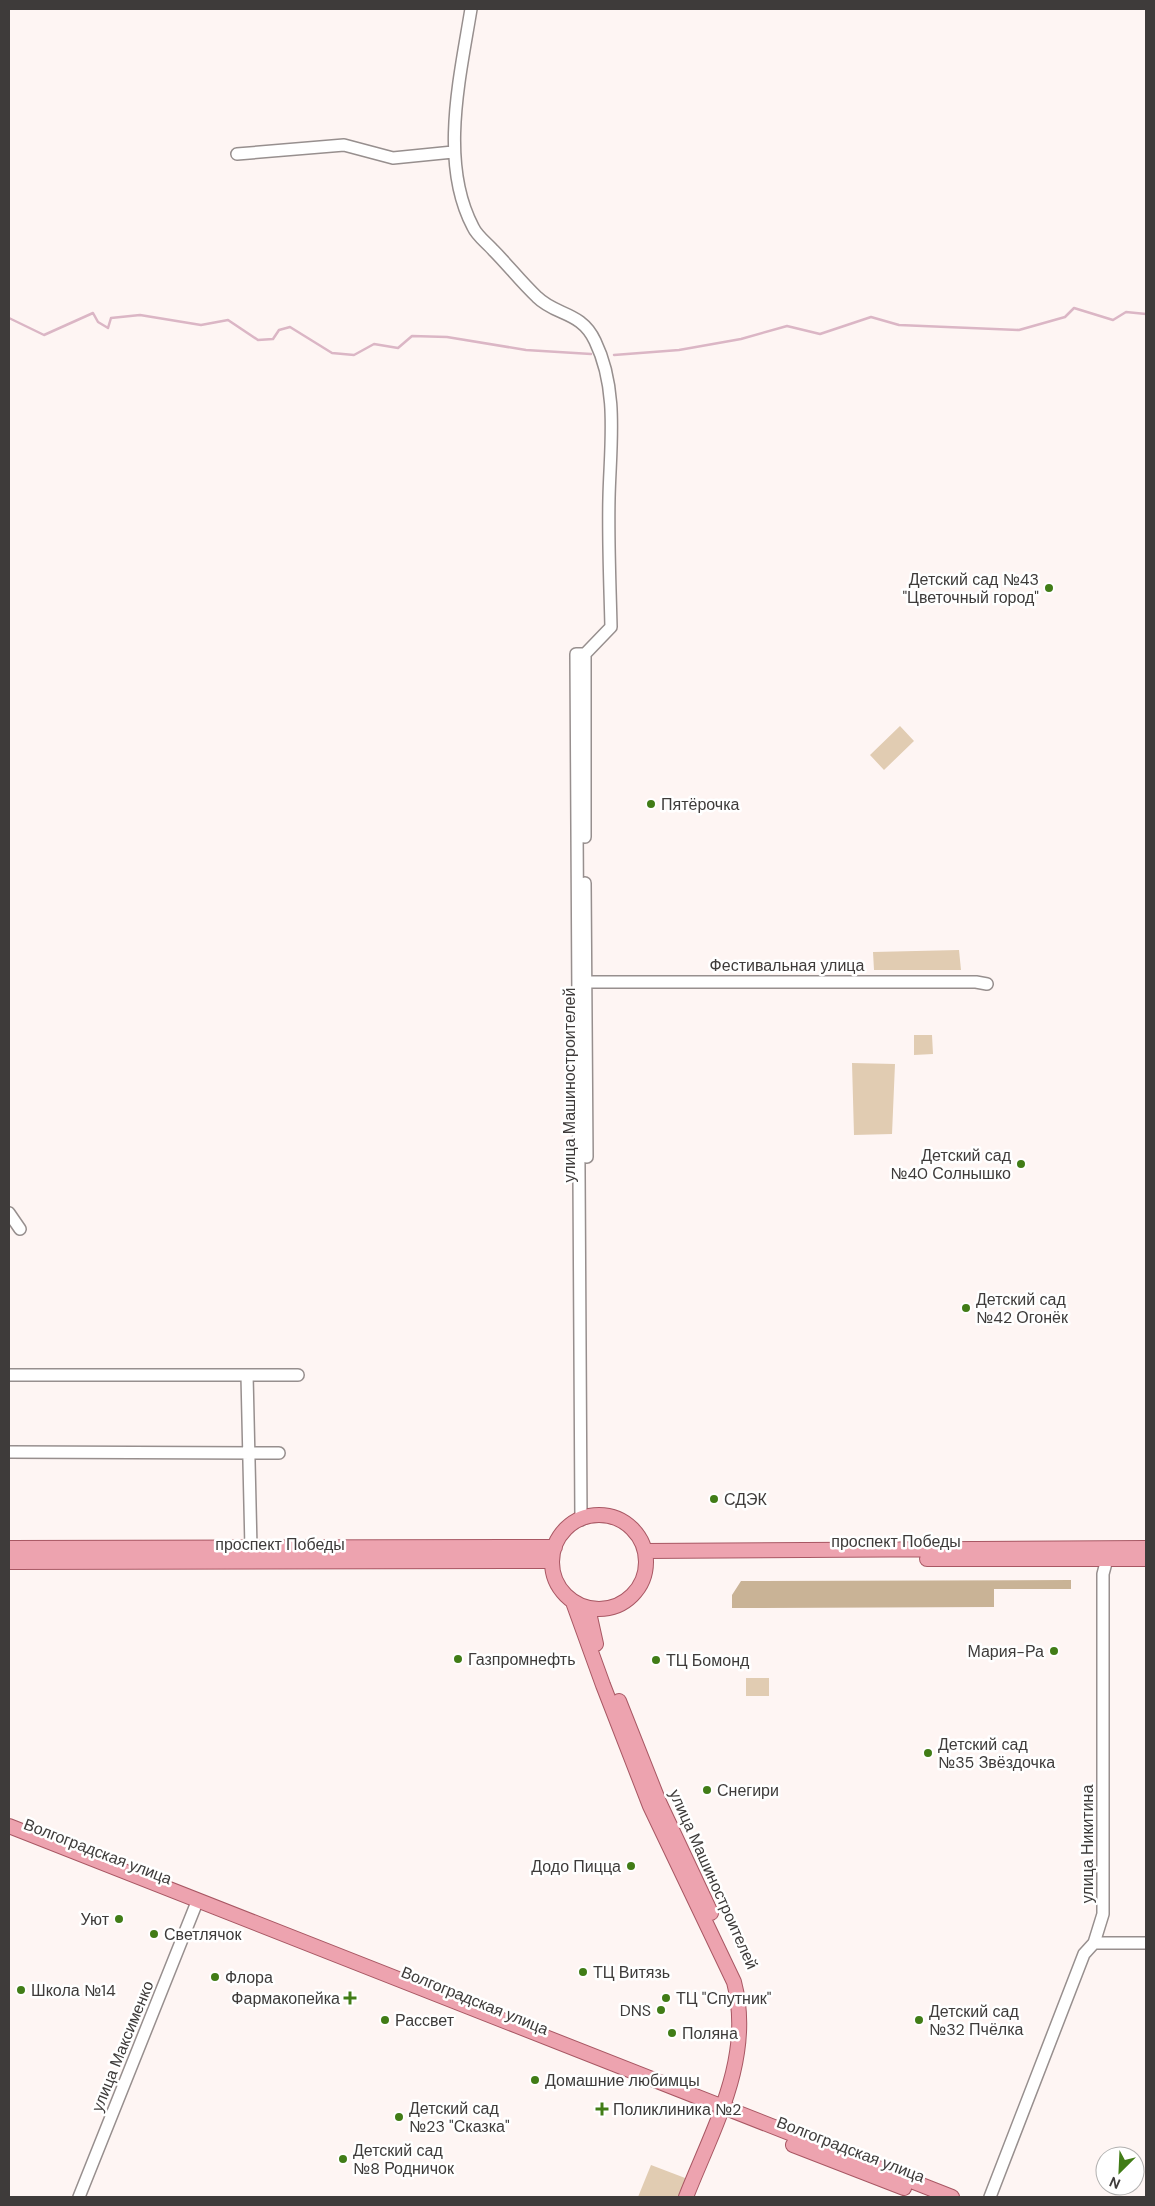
<svg xmlns="http://www.w3.org/2000/svg" width="1155" height="2206" viewBox="0 0 1155 2206" font-family="'DM Sans',sans-serif">
<style>
.green{fill:#e1ccb2}
.forest{fill:#c9b396}
.lines{fill:none;stroke-linecap:round;stroke-linejoin:round}
.stream{stroke:#dbb6c5;stroke-width:2.5}
.minor-casing{stroke:#978f8e;stroke-width:14}
.major-casing{stroke:#a85763;stroke-width:16}
.minor{stroke:#fff;stroke-width:11}
.major{stroke:#eda3af;stroke-width:14}
.poi-dot{fill:#417c16;stroke:#fff;stroke-width:2}
.labels{text-anchor:middle;stroke-width:5;stroke-linejoin:round;paint-order:stroke}
.poi-label{font-size:16px;fill:#3e3b3a;stroke:#fff;text-anchor:start}
.street-label{font-size:16px;fill:#3e3b3a;stroke:#fff}
</style>
<rect width="100%" height="100%" fill="#fef5f3"/>
<path class="green" d="M900,726L914,741L884,770L870,755Z
M959,950L961,970H874L873,952Z
M914,1035H932L933,1054L914,1055Z
M852,1063L895,1064L892,1134L854,1135Z
M746,1678H769V1696H746Z
M651,2165L693,2181L687,2197H638Z"/>
<path class="forest" d="M1071,1580V1589H994V1607L732,1608V1595L741,1581Z"/>
<g class="lines">
<path class="stream" d="M9,318L44,335L93,313L98,322L108,328L111,318L140,315L201,325L228,320L258,340L273,339L279,330L290,327L332,353L354,355L374,344L398,348L412,336L447,337L526,350L591,354
M614,355L679,350L741,339L787,326L820,334L871,317L899,325L1019,330L1065,317L1074,308L1113,320L1126,312L1146,314"/>
<g class="minor-casing">
<path id="minor" d="M471,9C460,77 439,163 473,227C477,236 487,243 493,250C508,265 521,282 537,297C556,316 581,311 595,341C619,390 610,447 609,498C608,541 610,584 611,627L585,654H576L581,1520
M237,154L344,145L393,158L453,152
M585,654V837
M585,883L587,1157
M586,982H976L987,984
M9,1213L20,1229
M9,1375H298
M247,1375L251,1548
M9,1452L279,1453
M1094,1943H1146
M79,2197L195,1907
M990,2197L1084,1954L1094,1943L1103,1914V1574L1107,1559"/>
</g>
<g class="major-casing">
<path id="major" d="M552 1562a47 47 0 1 1 94 0a47 47 0 1 1-94 0Z
M9,1548L555,1547
M645,1551L1146,1548
M927,1559H1146
M9,1562L552,1561
M573,1602L603,1685L650,1806L734,1982C754,2058 713,2128 686,2197
M588,1608L596,1644
M619,1701L659,1802L711,1913
M9,1826L952,2197
M793,2145L904,2188"/>
</g>
<use href="#minor" class="minor"/>
<use href="#major" class="major"/>
</g>
<g class="poi-dot">
<circle cx="1049" cy="588" r="5"/>
<circle cx="651" cy="804" r="5"/>
<circle cx="1021" cy="1164" r="5"/>
<circle cx="966" cy="1308" r="5"/>
<circle cx="714" cy="1499" r="5"/>
<circle cx="1054" cy="1651" r="5"/>
<circle cx="458" cy="1659" r="5"/>
<circle cx="656" cy="1660" r="5"/>
<circle cx="928" cy="1753" r="5"/>
<circle cx="707" cy="1790" r="5"/>
<circle cx="631" cy="1866" r="5"/>
<circle cx="119" cy="1919" r="5"/>
<circle cx="154" cy="1934" r="5"/>
<circle cx="583" cy="1972" r="5"/>
<circle cx="215" cy="1977" r="5"/>
<circle cx="21" cy="1990" r="5"/>
<path d="M347.5 1990.5h5v5h5v5h-5v5h-5v-5h-5v-5h5z"/>
<circle cx="666" cy="1998" r="5"/>
<circle cx="661" cy="2010" r="5"/>
<circle cx="385" cy="2020" r="5"/>
<circle cx="919" cy="2020" r="5"/>
<circle cx="672" cy="2033" r="5"/>
<circle cx="535" cy="2080" r="5"/>
<path d="M599.5 2101.5h5v5h5v5h-5v5h-5v-5h-5v-5h5z"/>
<circle cx="399" cy="2117" r="5"/>
<circle cx="343" cy="2159" r="5"/>
</g>
<g class="labels">
<g class="poi-label">
<text x="1039" y="585" text-anchor="end">Детский сад №43<tspan x="1039" dy="18">"Цветочный город"</tspan></text>
<text x="661" y="810">Пятёрочка</text>
<text x="1011" y="1161" text-anchor="end">Детский сад<tspan x="1011" dy="18">№40 Солнышко</tspan></text>
<text x="976" y="1305">Детский сад<tspan x="976" dy="18">№42 Огонёк</tspan></text>
<text x="724" y="1505">СДЭК</text>
<text x="1044" y="1657" text-anchor="end">Мария-Ра</text>
<text x="468" y="1665">Газпромнефть</text>
<text x="666" y="1666">ТЦ Бомонд</text>
<text x="938" y="1750">Детский сад<tspan x="938" dy="18">№35 Звёздочка</tspan></text>
<text x="717" y="1796">Снегири</text>
<text x="621" y="1872" text-anchor="end">Додо Пицца</text>
<text x="109" y="1925" text-anchor="end">Уют</text>
<text x="164" y="1940">Светлячок</text>
<text x="593" y="1978">ТЦ Витязь</text>
<text x="225" y="1983">Флора</text>
<text x="31" y="1996">Школа №14</text>
<text x="340" y="2004" text-anchor="end">Фармакопейка</text>
<text x="676" y="2004">ТЦ "Спутник"</text>
<text x="651" y="2016" text-anchor="end">DNS</text>
<text x="929" y="2017">Детский сад<tspan x="929" dy="18">№32 Пчёлка</tspan></text>
<text x="395" y="2026">Рассвет</text>
<text x="682" y="2039">Поляна</text>
<text x="545" y="2086">Домашние любимцы</text>
<text x="409" y="2114">Детский сад<tspan x="409" dy="18">№23 "Сказка"</tspan></text>
<text x="613" y="2115">Поликлиника №2</text>
<text x="353" y="2156">Детский сад<tspan x="353" dy="18">№8 Родничок</tspan></text>
</g>
<g class="street-label">
<text x="787" y="971">Фестивальная улица</text>
<text transform="translate(569 1085) rotate(-90)" y="6">улица Машиностроителей</text>
<text x="896" y="1547">проспект Победы</text>
<text x="280" y="1550">проспект Победы</text>
<text transform="translate(1087 1844) rotate(-90)" y="6">улица Никитина</text>
<text transform="translate(98 1851) rotate(21)" y="6">Волгоградская улица</text>
<text transform="translate(714 1879) rotate(66)" y="6">улица Машиностроителей</text>
<text transform="translate(475 2000) rotate(22)" y="6">Волгоградская улица</text>
<text transform="translate(122 2046) rotate(-68)" y="6">улица Максименко</text>
<text transform="translate(851 2149) rotate(21)" y="6">Волгоградская улица</text>
</g>
</g>
<rect width="1155" height="2206" fill="none" stroke="#3e3b3a" stroke-width="20"/>
<g transform="translate(1120 2171) rotate(204)"><circle r="24" fill="#ffffff" stroke="#b2b1b0"/>
<path d="M0-4L9 19L0 12L-9 19Z" fill="#417c16"/>
<text y="-8" font-size="14" font-weight="bold" text-anchor="middle" fill="#3e3b3a">N</text>
</g>
</svg>
